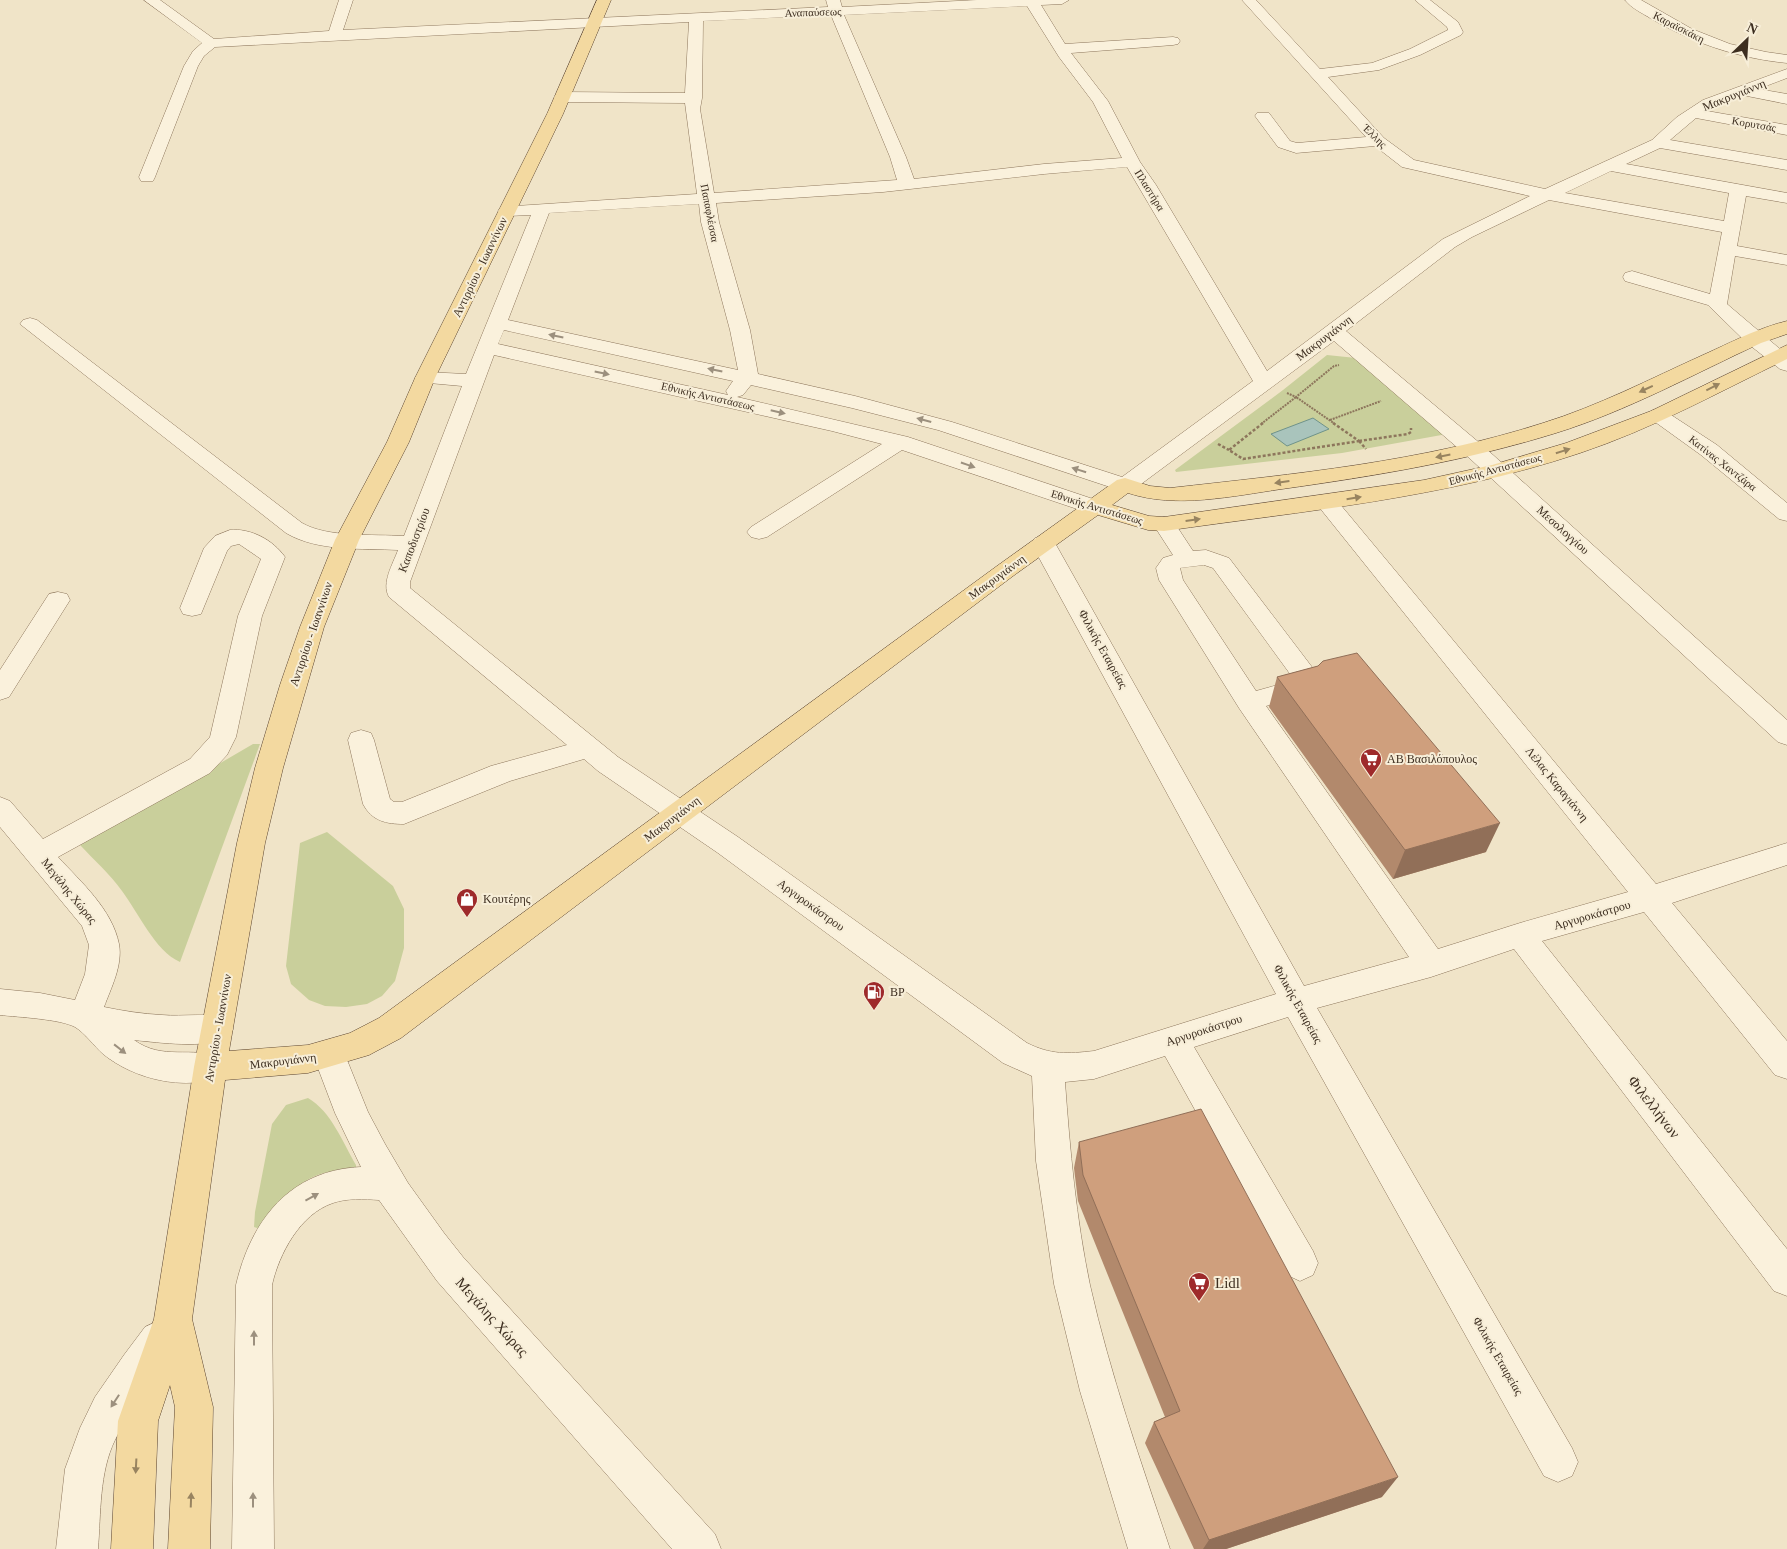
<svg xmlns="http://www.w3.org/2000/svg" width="1787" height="1549" viewBox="0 0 1787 1549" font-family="Georgia,serif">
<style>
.green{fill:#c9cf9b}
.water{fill:#a9c4bc;stroke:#6f938a}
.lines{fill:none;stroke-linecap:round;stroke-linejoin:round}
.minor-casing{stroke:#8d765c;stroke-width:1}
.major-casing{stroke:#5b4430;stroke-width:1}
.path-far1{stroke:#8d765c;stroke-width:2;stroke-dasharray:2 1;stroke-linecap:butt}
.path{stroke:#8d765c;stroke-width:2.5;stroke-dasharray:3 2;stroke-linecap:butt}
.minor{fill:#faf1dc;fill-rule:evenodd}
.major{fill:#f3d9a0;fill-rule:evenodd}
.wall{fill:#b2896c}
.shaded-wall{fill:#916f58}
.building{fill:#cf9f7d;stroke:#916f58}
.oneway{fill:#9c907e}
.oneway2{fill:#988460}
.labels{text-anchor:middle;stroke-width:4;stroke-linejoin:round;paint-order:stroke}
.far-street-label{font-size:11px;fill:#3d2e20;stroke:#f7eed8}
.street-label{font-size:12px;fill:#3d2e20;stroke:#f7eed8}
.poi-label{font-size:12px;fill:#3d2e20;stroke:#f7eed8;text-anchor:start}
.near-street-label{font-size:15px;fill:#3d2e20;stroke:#f7eed8}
.near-poi-label{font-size:15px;fill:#3d2e20;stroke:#f7eed8;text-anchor:start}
</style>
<rect width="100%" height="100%" fill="#f0e4c8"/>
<path class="green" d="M1327,355L1356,358L1447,434L1342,453L1176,472L1175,470L1283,390Z
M253,744H260L180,962C155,951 138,912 122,891C110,874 94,860 80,845Z
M327,832L393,886L404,909V948L395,981L382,996L367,1004L346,1007L325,1006L309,1000L291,984L286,966L300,843Z
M308,1098C331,1111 343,1143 356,1165V1172C348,1172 338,1171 329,1172C297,1177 279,1207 260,1229L254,1227L255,1212L272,1124L286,1105Z"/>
<path class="water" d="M1313,418L1329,429L1287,446L1271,434Z"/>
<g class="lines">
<g class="minor-casing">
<path id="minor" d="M144,0H160L214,39L329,31L339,0H353L343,30L828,7L826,0H840L842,7L977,0H1069L1062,4L1041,5L1065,44L1173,37L1178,38L1180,41L1178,44L1173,45L1071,53L1108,101L1140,162L1156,185L1267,371L1443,239L1530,196L1402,167L1375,146L1296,153L1278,147L1255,116L1257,113H1269L1290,141L1297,143L1366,137L1242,0H1256L1320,69L1372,63L1410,49L1448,30L1447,27L1415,0H1430L1458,22L1463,32L1461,35L1420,55L1379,70L1328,77L1384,138L1414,160L1545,189L1652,140L1677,117L1703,100L1787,69V78L1758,89L1787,94V104L1742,95L1713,106L1707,111L1787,125V135L1696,118L1670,140L1787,160V170L1660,148L1626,164L1787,193V203L1746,196L1737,246L1787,255V265L1735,256L1727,304L1787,355V371L1780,369L1747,343L1708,305L1625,281L1623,277L1625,273L1632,271L1710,294L1722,232L1549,200L1472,237L1455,247L1346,331L1482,445L1787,720V745L1778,742L1466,455L1334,341L1133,490L1125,492L938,430L852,408L751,385L743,395L737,397L908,437L1102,502L1105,507L1102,512L1094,514L1086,512L902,450L767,537L759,539L751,537L747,532L751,527L882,444L832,431L494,355L410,582V588L618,757L738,837L1027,1043C1051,1055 1067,1054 1094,1051L1276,994L1031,543L1035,538L1043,536L1051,538L1055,543L1304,986L1409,957L1239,708L1159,580L1156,568L1163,558L1173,555L1153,524L1156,519L1164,517L1172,519L1193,551L1206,550L1229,558L1315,671L1319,677L1317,685L1309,694L1266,706L1438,949L1520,923L1628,892L1315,502L1318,497L1326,495L1334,497L1656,884L1787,843V865L1672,903L1787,1041V1079L1775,1075L1644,912L1542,941L1787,1249V1296L1774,1291L1514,949L1431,977L1317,1008L1572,1448L1578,1462L1572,1476L1558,1482L1544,1476L1288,1017L1194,1047L1313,1251L1318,1263L1313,1275L1300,1281L1287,1275L1165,1056L1094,1079L1065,1082C1070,1150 1076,1218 1090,1285C1110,1374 1141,1462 1170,1549H1128L1080,1391L1054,1284L1036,1161L1032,1076L1003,1063L718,853L598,771L584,759L510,781L404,824C386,824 372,821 363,804L348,740L351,733L361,730L371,733L374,740L390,799L394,802H402L491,766L567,745L389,597C381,583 393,564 398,550C362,548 318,552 286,533L20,324L23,320L30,318L37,320L302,523C328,538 373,534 404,536L462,386L418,382L415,378L418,374L425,372L466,374L531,215L507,216L501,215L498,211L501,207L697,194L685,103L562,102L557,100L554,97L557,94L562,92L685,93L689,22L215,47L204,56L198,66L155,177L153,181H141L139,177L184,66L193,51L202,43ZM1027,6L1059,57L1093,102L1122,158L1044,164L914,179L906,157L844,15ZM831,15L890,157L897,180L714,193L700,109L702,98L703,21ZM1127,167L1253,381L1122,477L952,422L855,396L758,374L750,330L719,222L716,203L883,192L1044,174ZM1611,171L1729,193L1724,221L1565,193ZM699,204L701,222L730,330L738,370L508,320L549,213ZM504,330L733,381L726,391L728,395L498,344ZM1204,565L1213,568L1293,678L1292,681L1256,691L1183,580L1180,568Z
M1625,0H1641L1692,29L1730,44L1766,52L1787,55V63C1737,58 1693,43 1650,18C1642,13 1631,8 1625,0Z
M1658,409L1665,411L1717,445L1787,503V521L1779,519L1701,455L1651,419L1647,415L1651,411Z
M230,530C251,528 273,540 285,557L262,616L236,737L227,755L210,773L58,857C81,882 112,909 119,944C123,965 111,988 104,1007C123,1011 143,1014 162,1015C184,1017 207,1012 228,1019L233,1029L228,1039C202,1048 162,1043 134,1040C163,1061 191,1046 222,1057L226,1067L222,1077C183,1091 134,1079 103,1054C94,1046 85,1033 75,1027C60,1019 18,1017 0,1015V989L40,993L75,1000L85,974L89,945L82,926L0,827V797L10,801L43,839L190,759L210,737L238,616L261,559L239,544L231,546L227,551L201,614L192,616L183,614L180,608L204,548L215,536Z
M58,592L67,594L70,600L9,697L0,700V670L49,594Z
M329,1041L341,1045L368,1112L385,1144L408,1183L444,1233L463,1257L715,1534L721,1549H672L437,1281L379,1200C364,1199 347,1198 333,1203C300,1214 279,1254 272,1285L274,1549H232L236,1285C251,1220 290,1170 361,1167L335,1113L313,1055L317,1045Z
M158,1321L171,1327L177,1340C162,1376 132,1405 115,1440C99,1473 101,1513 98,1549H56L65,1469L80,1428L95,1397L124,1355L145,1327Z"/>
</g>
<g class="major-casing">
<path id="major" d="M597,0H611L563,114L435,378L409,442L359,540L324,627L283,768L265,843L229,1051L308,1045L350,1033L379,1018L997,566L1117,480L1125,478L1150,486L1170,488C1295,474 1422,462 1543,423C1598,406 1650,379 1703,355C1730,343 1758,328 1787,321V334L1761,343C1694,374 1627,411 1556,433C1466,461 1375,476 1282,489C1233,496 1176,509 1128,493L1112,505L1149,516L1164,517L1424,480L1492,465L1566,443L1651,411L1787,345V359C1719,392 1652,429 1580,453C1446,498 1304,511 1164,531L1148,530L1098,515L1013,576L401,1038L369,1055L308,1073L225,1080L192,1319L213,1407L210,1549H168L175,1407L170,1385L158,1421L153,1549H111L118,1421L154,1319L194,1067L237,843L255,768L280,685L300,627L335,540L387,442L415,378L547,114Z"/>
</g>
<path class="path-far1" d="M1287,393L1296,397L1334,366L1339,365
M1330,420L1381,401
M1261,424L1296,397L1335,424"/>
<path class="path" d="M1263,423L1229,450L1243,459L1359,441
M1333,423L1359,441
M1359,441L1366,449
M1359,441L1408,434L1411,432V428
M1218,444L1229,450"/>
<use href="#minor" class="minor"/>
<use href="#major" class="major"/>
</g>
<path class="wall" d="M1318,666L1486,852L1393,879L1269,707L1277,677Z
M1079,1142L1382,1497L1226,1549H1194L1145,1443L1154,1422L1165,1417L1078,1201L1074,1168Z"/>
<path class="shaded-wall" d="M1500,823L1486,852L1393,879L1405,850Z
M1398,1477L1382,1497L1226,1549H1203L1209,1540Z"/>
<path class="building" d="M1357,653L1500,823L1405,850L1277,677L1318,666L1323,661Z
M1201,1109L1398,1477L1209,1540L1154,1422L1180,1411L1083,1175L1079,1142Z"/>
<defs><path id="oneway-solid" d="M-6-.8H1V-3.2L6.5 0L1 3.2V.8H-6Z" transform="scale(1.25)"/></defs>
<g class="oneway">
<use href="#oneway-solid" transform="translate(556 336) rotate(-168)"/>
<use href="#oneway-solid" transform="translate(715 370) rotate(-168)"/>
<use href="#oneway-solid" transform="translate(602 373) rotate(12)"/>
<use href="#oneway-solid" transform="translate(778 412) rotate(13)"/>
<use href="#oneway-solid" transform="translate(924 420) rotate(-165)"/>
<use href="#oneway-solid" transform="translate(968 465) rotate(19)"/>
<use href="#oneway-solid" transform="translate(1079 470) rotate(-162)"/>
<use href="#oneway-solid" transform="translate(120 1049) rotate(38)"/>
<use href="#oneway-solid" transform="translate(312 1197) rotate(-29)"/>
<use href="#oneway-solid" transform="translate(254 1338) rotate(-90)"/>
<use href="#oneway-solid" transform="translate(115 1401) rotate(123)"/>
<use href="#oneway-solid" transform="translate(253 1500) rotate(-90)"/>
</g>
<g class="oneway2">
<use href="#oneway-solid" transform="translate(1713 387) rotate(-27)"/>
<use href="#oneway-solid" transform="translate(1646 389) rotate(155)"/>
<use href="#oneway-solid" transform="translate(1563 451) rotate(-17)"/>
<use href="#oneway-solid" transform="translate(1443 456) rotate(169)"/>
<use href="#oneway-solid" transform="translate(1282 482) rotate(172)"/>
<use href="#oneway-solid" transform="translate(1354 498) rotate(-9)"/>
<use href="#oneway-solid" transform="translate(1193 520) rotate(-8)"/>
<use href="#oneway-solid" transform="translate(136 1466) rotate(93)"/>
<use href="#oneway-solid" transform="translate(191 1500) rotate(-88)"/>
</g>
<defs>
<g id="supermarket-pin" transform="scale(1.125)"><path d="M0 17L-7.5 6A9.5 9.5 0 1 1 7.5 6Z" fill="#9e2a2b" stroke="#f7eed8"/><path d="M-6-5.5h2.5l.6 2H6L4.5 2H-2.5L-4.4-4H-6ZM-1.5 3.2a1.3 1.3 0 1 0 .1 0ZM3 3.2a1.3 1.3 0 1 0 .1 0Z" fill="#fff"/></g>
<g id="shop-pin" transform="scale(1.125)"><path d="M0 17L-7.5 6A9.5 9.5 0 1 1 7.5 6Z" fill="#9e2a2b" stroke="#f7eed8"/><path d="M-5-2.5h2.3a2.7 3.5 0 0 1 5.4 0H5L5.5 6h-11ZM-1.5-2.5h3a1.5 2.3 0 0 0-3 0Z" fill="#fff"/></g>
<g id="fuel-pin" transform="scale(1.125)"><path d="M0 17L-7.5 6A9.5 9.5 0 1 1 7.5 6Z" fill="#9e2a2b" stroke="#f7eed8"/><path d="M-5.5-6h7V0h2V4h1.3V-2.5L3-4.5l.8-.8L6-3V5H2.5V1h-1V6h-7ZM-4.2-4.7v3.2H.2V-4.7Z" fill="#fff"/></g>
</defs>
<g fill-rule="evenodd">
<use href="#supermarket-pin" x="1371" y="759"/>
<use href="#shop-pin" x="467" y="899"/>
<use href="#fuel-pin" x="874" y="992"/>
<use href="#supermarket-pin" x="1199" y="1283"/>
</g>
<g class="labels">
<g class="far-street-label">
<text transform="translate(813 12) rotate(-2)" y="4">Αναπαύσεως</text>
<text transform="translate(1679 27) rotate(27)" y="4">Καραϊσκάκη</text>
<text transform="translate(1754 124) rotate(10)" y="4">Κορυτσάς</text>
<text transform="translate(1375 136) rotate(44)" y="4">Έλλης</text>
<text transform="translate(1150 190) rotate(58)" y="4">Πλαστήρα</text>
<text transform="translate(710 213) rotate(79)" y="4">Παπαφλέσσα</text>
<text transform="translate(708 396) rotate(13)" y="4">Εθνικής Αντιστάσεως</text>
<text transform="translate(1723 463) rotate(38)" y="4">Κατίνας Χαντζάρα</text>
<text transform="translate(1495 469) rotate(-15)" y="4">Εθνικής Αντιστάσεως</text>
<text transform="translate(1097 507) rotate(17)" y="4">Εθνικής Αντιστάσεως</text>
</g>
<g class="street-label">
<text transform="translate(1734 95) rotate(-22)" y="4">Μακρυγιάννη</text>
<text transform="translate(480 267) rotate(-64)" y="4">Αντιρρίου - Ιωαννίνων</text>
<text transform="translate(1324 338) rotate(-37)" y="4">Μακρυγιάννη</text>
<text transform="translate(1563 530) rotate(42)" y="4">Μεσολογγίου</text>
<text transform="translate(414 540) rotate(-69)" y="4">Καποδιστρίου</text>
<text transform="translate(997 577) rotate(-36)" y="4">Μακρυγιάννη</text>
<text transform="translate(311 634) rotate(-71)" y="4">Αντιρρίου - Ιωαννίνων</text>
<text transform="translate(1103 649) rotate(61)" y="4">Φιλικής Εταιρείας</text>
<text transform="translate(1557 784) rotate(51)" y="4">Λέλας Καραγιάννη</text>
<text transform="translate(672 819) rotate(-37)" y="4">Μακρυγιάννη</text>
<text transform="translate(69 891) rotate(51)" y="4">Μεγάλης Χώρας</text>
<text transform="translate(811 905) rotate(36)" y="4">Αργυροκάστρου</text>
<text transform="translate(1592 915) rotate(-16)" y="4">Αργυροκάστρου</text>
<text transform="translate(1298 1004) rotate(61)" y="4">Φιλικής Εταιρείας</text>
<text transform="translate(218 1028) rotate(-80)" y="4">Αντιρρίου - Ιωαννίνων</text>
<text transform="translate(1204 1030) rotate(-18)" y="4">Αργυροκάστρου</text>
<text transform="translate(283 1061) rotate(-7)" y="4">Μακρυγιάννη</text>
<text transform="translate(1498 1356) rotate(60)" y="4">Φιλικής Εταιρείας</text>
</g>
<g class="poi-label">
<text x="1387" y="763">ΑΒ Βασιλόπουλος</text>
<text x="483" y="903">Κουτέρης</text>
<text x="890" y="996">BP</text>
</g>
<g class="near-street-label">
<text transform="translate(1654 1107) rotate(52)" y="5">Φιλελλήνων</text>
<text transform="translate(492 1317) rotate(48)" y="5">Μεγάλης Χώρας</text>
</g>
<g class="near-poi-label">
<text x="1215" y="1288">Lidl</text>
</g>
</g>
<g transform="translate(1747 40) rotate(25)" stroke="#f7eed8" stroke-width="4" paint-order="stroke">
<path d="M0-4L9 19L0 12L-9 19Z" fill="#3d2e20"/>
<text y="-8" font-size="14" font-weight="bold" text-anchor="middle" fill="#3d2e20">N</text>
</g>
</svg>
